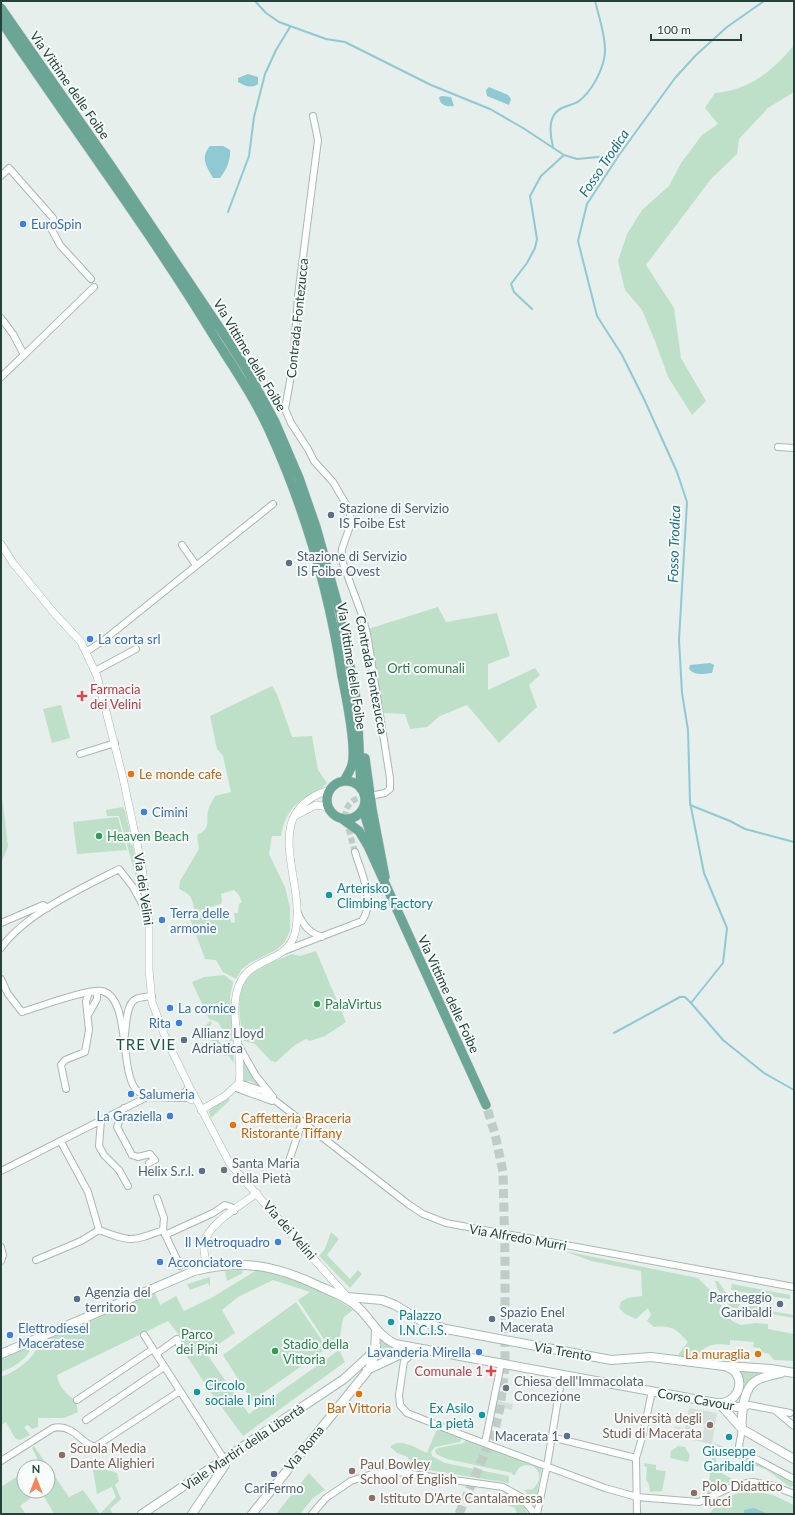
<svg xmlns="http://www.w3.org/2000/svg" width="795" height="1515" viewBox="0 0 795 1515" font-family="Lato,sans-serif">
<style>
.built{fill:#d4dfda;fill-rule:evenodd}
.green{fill:#bfe0c8}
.water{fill:#8ec9d4}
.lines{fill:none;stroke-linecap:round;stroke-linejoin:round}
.stream{stroke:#8ec9d4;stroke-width:2}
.minor-tunnel{stroke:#bfccc8;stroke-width:6;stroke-dasharray:6 3;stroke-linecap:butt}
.primary-tunnel{stroke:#bfccc8;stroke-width:9;stroke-dasharray:9 4.5;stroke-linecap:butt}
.minor-casing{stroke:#a8b8b2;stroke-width:8}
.tertiary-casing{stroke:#a8b8b2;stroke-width:8}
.secondary-casing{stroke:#a4bbb3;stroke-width:10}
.primary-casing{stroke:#c2cac8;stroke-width:10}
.minor{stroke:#fff;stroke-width:6}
.tertiary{stroke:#fff;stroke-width:7}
.secondary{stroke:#fff;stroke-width:8}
.primary{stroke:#6aa596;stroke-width:9}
.shop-dot{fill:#3f7fe0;stroke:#f7fbf9;stroke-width:1.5}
.service-dot{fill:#5c6f8a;stroke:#f7fbf9;stroke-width:1.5}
.health-dot{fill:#e0444e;stroke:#f7fbf9;stroke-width:1.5}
.food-dot{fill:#e8710a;stroke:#f7fbf9;stroke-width:1.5}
.leisure-dot{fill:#2e9e5b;stroke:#f7fbf9;stroke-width:1.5}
.culture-dot{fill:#0f9aa8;stroke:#f7fbf9;stroke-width:1.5}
.worship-dot{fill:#6b7280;stroke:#f7fbf9;stroke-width:1.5}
.education-dot{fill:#8d6e63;stroke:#f7fbf9;stroke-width:1.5}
.labels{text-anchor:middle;stroke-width:4;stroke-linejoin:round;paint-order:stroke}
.street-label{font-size:13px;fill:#24423a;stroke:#f7fbf9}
.shop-label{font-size:13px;fill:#366cbe;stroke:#f7fbf9;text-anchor:start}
.service-label{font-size:13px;fill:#4e5e75;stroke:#f7fbf9;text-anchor:start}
.park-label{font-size:13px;fill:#2d7a4b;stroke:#f7fbf9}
.health-label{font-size:13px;fill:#be3a42;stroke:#f7fbf9;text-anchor:start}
.food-label{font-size:13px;fill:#c56008;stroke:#f7fbf9;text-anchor:start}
.leisure-label{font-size:13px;fill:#27864d;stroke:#f7fbf9;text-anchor:start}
.culture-label{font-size:13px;fill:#0d838f;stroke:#f7fbf9;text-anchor:start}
.worship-label{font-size:13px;fill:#5b616d;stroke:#f7fbf9;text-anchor:start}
.education-label{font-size:13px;fill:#785e54;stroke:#f7fbf9;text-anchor:start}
.water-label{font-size:14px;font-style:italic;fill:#1c6f80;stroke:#f7fbf9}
.quarter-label{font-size:15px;letter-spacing:1px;fill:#1f5548;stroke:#f7fbf9}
</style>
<rect width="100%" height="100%" fill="#e6efeb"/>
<path class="built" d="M498,1401L513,1404L512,1410L497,1407Z
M689,1408L717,1413L712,1444L673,1436L675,1426L685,1429ZM695,1422L705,1424L702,1437L693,1435Z"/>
<path class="green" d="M794,45V92L768,108L739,139L737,154L711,179L646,265L674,308L681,358L706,401L692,415L668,377L655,341L642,310L625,290L618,261L627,234L642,210L669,186L681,163L702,135L718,124L705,108L715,93C749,90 773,71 794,45Z
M438,607L446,622L497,613L510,656L488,664V690L535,668L540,675L529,685L537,707L499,743L467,705L440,716L427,727L410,729L405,714L383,713L368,629Z
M272,686L277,694L292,737L312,736L318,770L327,783C322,789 316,792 309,796C291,805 285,816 281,836H272L269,854L285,887L290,907V931L284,943L276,950L250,963L242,969L236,979L223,972L216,960L205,959L190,919L220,908L223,910H230L231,923L235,922L234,913H238L239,904L242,902L239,895L234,890L221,894L222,902L221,904L195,912C191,898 194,896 179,889L180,881L199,849L197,835C211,828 206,825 208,811C209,806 213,800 215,796L231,792L223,756L217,749L210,716Z
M61,705L70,738L52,743L43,709Z
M1,789L8,846L1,864Z
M123,807L125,811L132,841L129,842L133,846L139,884H138L119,816H107L106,810Z
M118,817L127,850L77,854L73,822Z
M316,951L346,1022L325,1036L310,1041L306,1039L295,1045L276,1062L271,1061L255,1044L244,1041C239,1018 233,985 256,970C266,963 281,959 292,954L300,956Z
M224,975L233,982L230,997L233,1041H229L218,1022L209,1019L192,982L204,977Z
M210,1021L212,1023L209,1028L215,1040H218L222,1045H233L234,1063L228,1055L225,1056L209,1038L205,1026Z
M244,1059L262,1088L251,1081H244Z
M228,1097L230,1100L211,1118L209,1112L212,1107Z
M331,1232L339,1239L327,1255L350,1279L358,1270L362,1274L350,1288L319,1256L325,1249Z
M564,1251L698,1278L713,1293L732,1321L741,1325L756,1323L768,1324V1329L794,1334V1361L774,1360L769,1354L762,1352L760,1348L753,1347L754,1342L730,1340V1345C710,1343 706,1345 694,1359L678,1355L688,1342C676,1329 673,1325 654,1327L647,1321L651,1315L648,1308L636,1319L625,1314L619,1308L621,1302L627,1298L642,1296L641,1271L591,1261Z
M242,1270L243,1273L227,1281L225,1271Z
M257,1270C284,1267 331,1295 353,1310L344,1317L342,1323L339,1345L335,1343L329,1347L298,1300L310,1292L273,1280L238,1297L222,1310L235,1333L206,1353L249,1414L339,1350L345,1362L243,1436L209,1390L183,1350L185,1349L180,1336L168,1321L57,1375C59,1388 66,1393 76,1401L78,1412L64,1418H38V1427L32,1429L28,1425L24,1427L30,1435L20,1440L15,1438L6,1422L1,1425V1377C17,1371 36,1358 39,1341L155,1293L160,1305L176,1296L184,1311L213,1297Z
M210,1277V1287L208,1283L190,1290L187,1284Z
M715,1281H718L728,1296L744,1299L737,1309L739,1320L717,1288Z
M732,1284L790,1295V1299L769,1296L766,1299L749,1293L733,1291L731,1289Z
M296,1302L327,1348L252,1401L223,1355Z
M747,1306H761L771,1311L794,1315V1318L771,1314L770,1317L746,1318L742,1314L741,1310Z
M381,1340L401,1349L373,1363L378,1353Z
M32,1344C29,1359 14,1367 1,1372V1358Z
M735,1368L760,1372L746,1385L743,1384Z
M437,1429L462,1438L460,1442L435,1447L431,1452L432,1456L445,1463L509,1476V1483L410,1467L408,1457L397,1453L390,1447C400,1437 417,1449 427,1453Z
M466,1439L542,1467L536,1498H532L524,1490L533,1489C552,1470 522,1454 515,1475H513L512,1473L447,1459L436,1454L435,1450L438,1448L464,1443Z
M712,1442L751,1459L791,1480L794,1486L790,1487L767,1470L733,1457Z
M34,1446L69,1497L83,1490L100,1514H54L41,1491H48V1467H32L39,1462L32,1448Z
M678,1446L685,1447L690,1456L688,1462L670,1458L671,1451Z
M713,1452L716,1455V1470L734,1480L707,1495Z
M99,1460L107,1470L117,1473L119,1481L115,1485L121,1499L110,1509L113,1514H100L116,1497L112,1487L97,1494L92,1464Z
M644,1463L656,1465V1470L666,1471L662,1491L650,1492L649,1484L646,1480L647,1467L644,1466Z
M24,1472V1491H40L20,1506L26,1514H1V1487Z
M309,1473L325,1490L313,1498L300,1514H276Z
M754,1491L773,1495L794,1505V1514H709C720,1499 736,1491 754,1491Z
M508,1493L519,1498L528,1514H517L515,1508L500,1503V1494Z"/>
<path class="water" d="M248,74L258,77V84C251,89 245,86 238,82V78Z
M489,87L508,95L511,99L509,105L487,96L486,90Z
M442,96L451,97L454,106C447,107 440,106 439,97Z
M210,146H223L230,150C231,160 226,171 220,178H213C206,165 200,158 210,146Z
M710,663L714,665L712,673C703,674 695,676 689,669L690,665Z
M754,1508L768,1514H744V1510Z"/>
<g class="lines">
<path class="stream" d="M255,1L266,13L279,22L326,39L345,42L431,85L490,109L523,128L564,155L577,159L619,155
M764,1L727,27L696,55L675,78L619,155L587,204L578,241L597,316L622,355L644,399L677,472L687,502L679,640L682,693L688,730L690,802L704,873L727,928L723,963L691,1003L723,1040L764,1073L794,1090
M553,147C550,135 547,115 562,108C567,105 574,105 579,101C591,92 601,73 604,59C608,44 599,17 595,1
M228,212L249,156L254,117L265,74L276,50L290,27
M532,309L514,292L511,284L527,263L535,248L537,239L530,196L541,176L564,155
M690,805L730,821L745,829L794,842
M614,1033L680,997H685L691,1003"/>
<path class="minor-tunnel" d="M355,852L345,817C346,800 358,797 372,795"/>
<path class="primary-tunnel" d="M459,1514L495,1429L500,1408L505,1367V1256L503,1172L495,1134L486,1105"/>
<g class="minor-casing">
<path id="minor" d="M313,116L318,140L298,296L293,364L285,409L291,423L308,449L314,461L333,482L350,511V526L342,549L341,558L362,615L367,634L390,778V789L385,793L375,795
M1,176L9,168L53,218L52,230L60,245L91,279
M1,318L13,334L24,355L1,377
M24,355L94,287
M778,447L794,448
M182,545L196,565
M86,652L104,640L273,504
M95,671L136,649
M80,754L115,743
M297,911C303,925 308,932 322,937
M1,923L43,905L48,908
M1,948C25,914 82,888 119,869L133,887L147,913
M284,951L362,921C376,901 361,873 355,852
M1,979L8,994L22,1012C39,1007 86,989 102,991C130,997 120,1069 135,1088C138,1093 143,1095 147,1097
M88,1015L97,999V991
M125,1035C126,1026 126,1003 136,999C140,997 147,997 152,996
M239,1046L256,1076L273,1097
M239,1083L263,1091L408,1204L423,1214L446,1223L794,1287
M236,1088L272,1101
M66,1089L61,1065L65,1060L85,1052L89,1030L86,1001L89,993
M180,1097L187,1090
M124,1108L117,1127L132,1155L138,1157L150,1154L155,1160L149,1163
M101,1120L99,1146L104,1155L119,1170L128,1186
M61,1142L88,1192L99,1230C130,1242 132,1242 163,1230
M289,1161L302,1122
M1,1171L147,1097L187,1098
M157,1198L164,1218L163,1230L180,1266
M165,1235L213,1213L225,1205L231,1207L234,1211
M1,1247L3,1255L1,1261
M36,1260L81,1241L99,1230
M144,1335L224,1459
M426,1351L412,1354L404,1361L399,1395L400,1405L407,1413L465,1436L605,1488L637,1497L699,1502L736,1485L753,1482L774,1486L794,1494
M156,1354L177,1339L180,1347
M77,1400L153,1349
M743,1408L749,1405L790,1413
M777,1412L794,1426
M86,1420L164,1367
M742,1429L739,1446L741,1451L794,1479
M551,1437L636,1458
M485,1443L501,1364
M1,1461L53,1428C76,1423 84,1449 96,1446L180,1391
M312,1514L326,1498L351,1481L372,1474L398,1472L503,1487L521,1497L535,1514
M537,1514L547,1466L562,1375
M637,1514L636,1458L643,1434L652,1391"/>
</g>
<g class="tertiary-casing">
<path id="tertiary" d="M1,544L13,563L55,614L81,642L97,676L123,778L142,867L149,925V970L152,1002L166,1039L193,1094
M295,816L316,805L328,807
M187.5 1096a3.5 3.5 0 1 1 7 0a3.5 3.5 0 1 1-7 0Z
M195,1097L230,1164L350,1300
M201,1110L225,1096L239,1083C244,1052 226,1009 241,981C253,957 288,962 295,933C308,882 256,813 329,790
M207,1268C206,1260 203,1251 204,1244C206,1225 243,1204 257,1193"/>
</g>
<g class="secondary-casing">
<path id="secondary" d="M347,1297L382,1300L395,1305L423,1322L446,1329L611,1360L651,1357L724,1366L771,1369L794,1373
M1,1354L194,1271C242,1259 275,1265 319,1286C330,1291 344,1296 354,1304C370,1316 376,1335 395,1344L743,1408
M367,1370L412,1349
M719,1403L742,1429L794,1459
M721,1403C741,1401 747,1374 727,1367
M742,1429C741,1421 742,1415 743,1407C747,1380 757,1378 781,1373
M142,1514L344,1379L368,1357L376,1346
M192,1514L225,1465L224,1459
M252,1514L369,1369L375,1354L376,1330"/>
</g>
<g class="primary-casing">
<path id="primary" d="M1,8L111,166L227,339L248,372L275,422L299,478L316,527L340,613L357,704L361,789
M1,21C72,127 149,229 215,338C234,368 254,397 269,430C305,509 329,591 342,676C346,696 357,747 352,765C350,771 347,776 344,781
M365,758L372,809L385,877
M327 800a19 19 0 1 1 38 0a19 19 0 1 1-38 0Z
M363,809L375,849
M341,818L359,831L368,846L486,1105"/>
</g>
<use href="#minor" class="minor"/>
<use href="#tertiary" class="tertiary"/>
<use href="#secondary" class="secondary"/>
<use href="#primary" class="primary"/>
</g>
<g class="shop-dot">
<circle cx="23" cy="224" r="4"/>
<circle cx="90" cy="639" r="4"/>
<circle cx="144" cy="812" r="4"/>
<circle cx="162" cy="920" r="4"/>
<circle cx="170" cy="1008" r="4"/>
<circle cx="179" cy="1023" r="4"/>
<circle cx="131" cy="1094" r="4"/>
<circle cx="170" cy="1116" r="4"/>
<circle cx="278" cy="1242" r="4"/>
<circle cx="160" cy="1262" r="4"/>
<circle cx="10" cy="1335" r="4"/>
<circle cx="479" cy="1352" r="4"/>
</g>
<g class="service-dot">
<circle cx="331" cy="515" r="4"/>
<circle cx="289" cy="563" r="4"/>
<circle cx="184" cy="1040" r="4"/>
<circle cx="202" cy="1171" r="4"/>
<circle cx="77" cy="1299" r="4"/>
<circle cx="780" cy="1304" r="4"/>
<circle cx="492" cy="1319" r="4"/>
<circle cx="567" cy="1436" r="4"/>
<circle cx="274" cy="1474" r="4"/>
</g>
<g class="health-dot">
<path d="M80 690h4v4h4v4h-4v4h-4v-4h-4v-4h4z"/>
<path d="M489 1365h4v4h4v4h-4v4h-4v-4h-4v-4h4z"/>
</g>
<g class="food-dot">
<circle cx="131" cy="774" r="4"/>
<circle cx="233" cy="1125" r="4"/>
<circle cx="758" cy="1354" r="4"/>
<circle cx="359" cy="1394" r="4"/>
</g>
<g class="leisure-dot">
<circle cx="99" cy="836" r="4"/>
<circle cx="317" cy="1004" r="4"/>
<circle cx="275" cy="1351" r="4"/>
</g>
<g class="culture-dot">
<circle cx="329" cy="895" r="4"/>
<circle cx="391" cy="1322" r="4"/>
<circle cx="197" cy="1392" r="4"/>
<circle cx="482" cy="1415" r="4"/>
<circle cx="729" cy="1437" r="4"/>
</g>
<g class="worship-dot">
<circle cx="224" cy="1170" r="4"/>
<circle cx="506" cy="1388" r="4"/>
</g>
<g class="education-dot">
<circle cx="710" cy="1425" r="4"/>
<circle cx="62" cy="1455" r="4"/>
<circle cx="352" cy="1471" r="4"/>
<circle cx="694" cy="1493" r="4"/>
<circle cx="372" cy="1498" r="4"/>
</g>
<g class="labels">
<g class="street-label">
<text transform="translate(70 85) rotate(55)" y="5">Via Vittime delle Foibe</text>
<text transform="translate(297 318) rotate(-84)" y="5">Contrada Fontezucca</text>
<text transform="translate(250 355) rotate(59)" y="5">Via Vittime delle Foibe</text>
<text transform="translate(352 666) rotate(81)" y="5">Via Vittime delle Foibe</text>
<text transform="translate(372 675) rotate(79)" y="5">Contrada Fontezucca</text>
<text transform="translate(144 889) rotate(82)" y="5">Via dei Velini</text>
<text transform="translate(449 994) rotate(65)" y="5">Via Vittime delle Foibe</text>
<text transform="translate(290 1230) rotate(49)" y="5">Via dei Velini</text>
<text transform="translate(518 1237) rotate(10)" y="5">Via Alfredo Murri</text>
<text transform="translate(563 1351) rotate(10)" y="5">Via Trento</text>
<text transform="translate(696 1399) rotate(10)" y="5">Corso Cavour</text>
<text transform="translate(243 1447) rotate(-34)" y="5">Viale Martiri della Libertà</text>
<text transform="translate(304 1448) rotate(-51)" y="5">Via Roma</text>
</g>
<g class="shop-label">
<text x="31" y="229">EuroSpin</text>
<text x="98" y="644">La corta srl</text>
<text x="152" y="817">Cimini</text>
<text x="170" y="918">Terra delle<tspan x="170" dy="15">armonie</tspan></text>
<text x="178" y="1013">La cornice</text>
<text x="171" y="1028" text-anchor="end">Rita</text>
<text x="139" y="1099">Salumeria</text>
<text x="162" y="1121" text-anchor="end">La Graziella</text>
<text x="270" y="1247" text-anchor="end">Il Metroquadro</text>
<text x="168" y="1267">Acconciatore</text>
<text x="18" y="1333">Elettrodiesel<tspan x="18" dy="15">Maceratese</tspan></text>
<text x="471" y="1357" text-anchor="end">Lavanderia Mirella</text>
</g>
<g class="service-label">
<text x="339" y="513">Stazione di Servizio<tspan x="339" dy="15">IS Foibe Est</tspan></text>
<text x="297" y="561">Stazione di Servizio<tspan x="297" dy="15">IS Foibe Ovest</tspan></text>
<text x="192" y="1038">Allianz Lloyd<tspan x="192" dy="15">Adriatica</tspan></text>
<text x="194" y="1176" text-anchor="end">Helix S.r.l.</text>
<text x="85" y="1297">Agenzia del<tspan x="85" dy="15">territorio</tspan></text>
<text x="772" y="1302" text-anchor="end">Parcheggio<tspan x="772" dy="15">Garibaldi</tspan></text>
<text x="500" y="1317">Spazio Enel<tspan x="500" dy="15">Macerata</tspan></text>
<text x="559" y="1441" text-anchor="end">Macerata 1</text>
<text x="274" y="1493" text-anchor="middle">CariFermo</text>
</g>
<g class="park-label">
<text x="426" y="673">Orti comunali</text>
<text x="197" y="1339">Parco<tspan x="197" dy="15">dei Pini</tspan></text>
</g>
<g class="health-label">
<text x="90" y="694">Farmacia<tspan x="90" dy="15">dei Velini</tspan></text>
<text x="483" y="1376" text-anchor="end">Comunale 1</text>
</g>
<g class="food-label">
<text x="139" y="779">Le monde cafe</text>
<text x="241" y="1123">Caffetteria Braceria<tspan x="241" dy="15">Ristorante Tiffany</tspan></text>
<text x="750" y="1359" text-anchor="end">La muraglia</text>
<text x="359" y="1413" text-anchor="middle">Bar Vittoria</text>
</g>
<g class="leisure-label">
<text x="107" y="841">Heaven Beach</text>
<text x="325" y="1009">PalaVirtus</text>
<text x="283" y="1349">Stadio della<tspan x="283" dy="15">Vittoria</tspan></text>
</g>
<g class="culture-label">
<text x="337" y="893">Arterisko<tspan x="337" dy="15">Climbing Factory</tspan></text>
<text x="399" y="1320">Palazzo<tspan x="399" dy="15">I.N.C.I.S.</tspan></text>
<text x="205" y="1390">Circolo<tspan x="205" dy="15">sociale I pini</tspan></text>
<text x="474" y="1413" text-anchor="end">Ex Asilo<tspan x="474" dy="15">La pietà</tspan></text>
<text x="729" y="1456" text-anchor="middle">Giuseppe<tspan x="729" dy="15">Garibaldi</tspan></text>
</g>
<g class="worship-label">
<text x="232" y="1168">Santa Maria<tspan x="232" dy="15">della Pietà</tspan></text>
<text x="514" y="1386">Chiesa dell'Immacolata<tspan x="514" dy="15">Concezione</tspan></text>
</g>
<g class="education-label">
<text x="702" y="1423" text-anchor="end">Università degli<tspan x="702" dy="15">Studi di Macerata</tspan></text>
<text x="70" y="1453">Scuola Media<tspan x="70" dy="15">Dante Alighieri</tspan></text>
<text x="360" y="1469">Paul Bowley<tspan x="360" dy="15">School of English</tspan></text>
<text x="702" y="1491">Polo Didattico<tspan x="702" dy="15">Tucci</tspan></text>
<text x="380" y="1503">Istituto D'Arte Cantalamessa</text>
</g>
<g class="water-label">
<text transform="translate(604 163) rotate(-56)" y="5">Fosso Trodica</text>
<text transform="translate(674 544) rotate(-88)" y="5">Fosso Trodica</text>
</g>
<g class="quarter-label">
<text x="146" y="1050">TRE VIE</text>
</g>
</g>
<rect width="795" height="1515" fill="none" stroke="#24423a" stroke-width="4"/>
<g transform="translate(36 1479)"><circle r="19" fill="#f7fbf9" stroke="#a3b1ad"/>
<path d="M0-3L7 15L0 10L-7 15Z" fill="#f4845f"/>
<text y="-6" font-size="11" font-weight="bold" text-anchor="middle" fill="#24423a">N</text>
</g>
<path d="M651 34v6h90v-6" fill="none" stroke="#24423a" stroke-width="2"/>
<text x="657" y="34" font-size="12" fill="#24423a" stroke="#f7fbf9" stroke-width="3" paint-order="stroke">100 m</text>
</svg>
